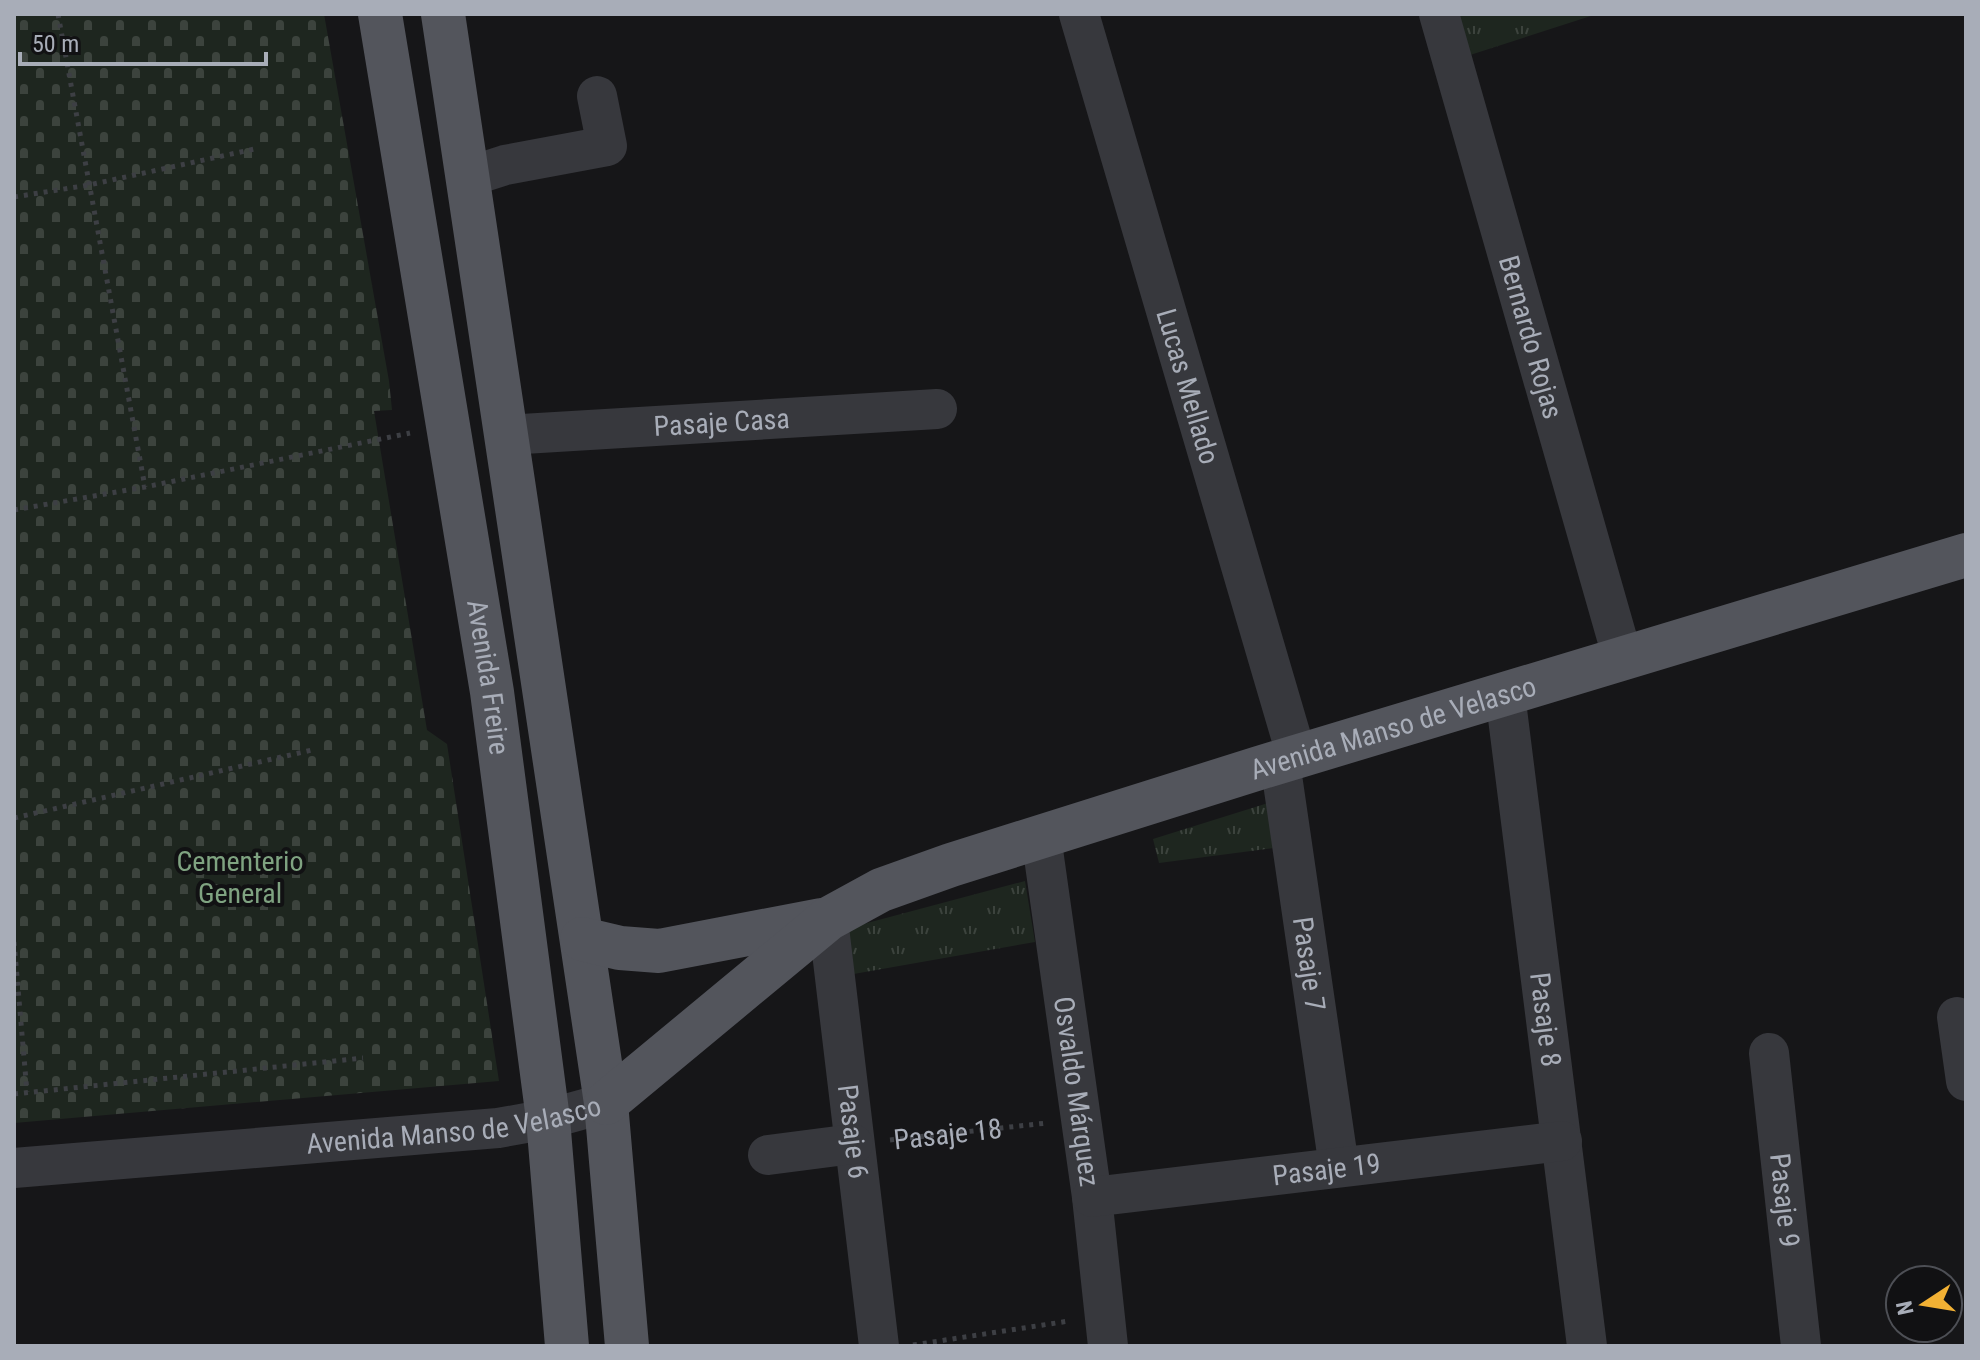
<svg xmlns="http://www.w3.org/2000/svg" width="1980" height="1360" viewBox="0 0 1980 1360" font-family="'Roboto Condensed',sans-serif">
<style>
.grass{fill:url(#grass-tufts)}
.cemetery{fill:url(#cemetery-stones)}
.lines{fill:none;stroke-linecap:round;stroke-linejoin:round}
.path{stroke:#3d3f44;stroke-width:5;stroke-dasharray:4 6;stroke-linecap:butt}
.minor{stroke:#37383d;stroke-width:40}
.major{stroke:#53555c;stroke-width:44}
.labels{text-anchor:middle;stroke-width:8;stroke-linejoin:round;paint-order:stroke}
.street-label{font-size:28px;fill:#a8adb8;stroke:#111113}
.park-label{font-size:28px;fill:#7fa381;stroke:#111113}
</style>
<defs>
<pattern id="grass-tufts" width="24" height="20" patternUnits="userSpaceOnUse" patternTransform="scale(2)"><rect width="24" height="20" fill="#1e261f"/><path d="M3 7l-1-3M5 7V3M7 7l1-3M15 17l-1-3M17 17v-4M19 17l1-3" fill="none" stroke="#3c433d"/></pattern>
<pattern id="cemetery-stones" width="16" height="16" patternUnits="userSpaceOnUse" patternTransform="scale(2)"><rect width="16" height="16" fill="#1e261f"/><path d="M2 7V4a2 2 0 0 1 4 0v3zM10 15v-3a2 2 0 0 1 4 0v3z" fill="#3c433d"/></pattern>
</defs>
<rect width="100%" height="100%" fill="#161618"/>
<path class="grass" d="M1456,14H1597L1467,56Z
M1274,801L1281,847L1159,863L1153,839Z
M1025,881L1035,942L848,975L841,930Z"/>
<path class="cemetery" d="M14,14H324L389,381L392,410L374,411L427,730L447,744L499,1081L14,1123Z"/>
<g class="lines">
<g class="path">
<path d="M58,14L145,487"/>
<path d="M14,197L89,185L259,148"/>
<path d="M14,510L145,487L410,433"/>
<path d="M14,818L312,750"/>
<path d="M14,942L27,1092"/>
<path d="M14,1094L363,1058"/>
<path id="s1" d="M890,1140L1047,1123"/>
<path d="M913,1345L1069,1321"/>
</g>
<g class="minor">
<path id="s2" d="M1079,14L1297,757"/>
<path id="s3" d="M1439,14L1623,659"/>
<path d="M468,177L505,165L607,146L597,96"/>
<path id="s4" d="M506,435L937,409"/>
<path id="s5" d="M1505,694L1587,1346"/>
<path id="s6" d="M1280,762L1339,1167"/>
<path id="s7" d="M1041,836L1092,1197L1108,1346"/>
<path id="s8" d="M828,919L879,1346"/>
<path d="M1957,1017L1966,1081"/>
<path id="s9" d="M1769,1053L1801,1346"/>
<path d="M768,1155L853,1144"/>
<path id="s10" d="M14,1168L498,1128L548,1119L606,1103"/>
<path id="s11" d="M1092,1197L1562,1141"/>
</g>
<g class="major">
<path id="s12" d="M380,14L492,692L548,1119L567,1346"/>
<path d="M443,14L606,1103L627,1346"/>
<path d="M582,939L620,948L659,951L821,920"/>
<path id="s13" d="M606,1103L828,919L881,890L951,865L1259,768L1966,555"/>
</g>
</g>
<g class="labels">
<g class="street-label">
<text dy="10" stroke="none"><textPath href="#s3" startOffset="336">Bernardo Rojas</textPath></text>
<text dy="10" stroke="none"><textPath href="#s2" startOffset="388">Lucas Mellado</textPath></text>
<text dy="10" stroke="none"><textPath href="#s4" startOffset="216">Pasaje Casa</textPath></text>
<text dy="10" stroke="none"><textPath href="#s12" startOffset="672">Avenida Freire</textPath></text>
<text dy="10" stroke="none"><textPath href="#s13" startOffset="886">Avenida Manso de Velasco</textPath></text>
<text dy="10" stroke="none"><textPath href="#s6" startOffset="204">Pasaje 7</textPath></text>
<text dy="10" stroke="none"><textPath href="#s5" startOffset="328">Pasaje 8</textPath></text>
<text dy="10" stroke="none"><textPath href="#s7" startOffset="258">Osvaldo Márquez</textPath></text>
<text dy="10" stroke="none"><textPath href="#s10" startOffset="442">Avenida Manso de Velasco</textPath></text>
<text dy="10" stroke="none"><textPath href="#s8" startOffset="214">Pasaje 6</textPath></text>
<text dy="10" stroke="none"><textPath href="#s1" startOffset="58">Pasaje 18</textPath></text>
<text dy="10" stroke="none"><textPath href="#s11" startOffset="236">Pasaje 19</textPath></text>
<text dy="10" stroke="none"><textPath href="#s9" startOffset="148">Pasaje 9</textPath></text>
</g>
<g class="park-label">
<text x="240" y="871">Cementerio<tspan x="240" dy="32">General</tspan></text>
</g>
</g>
<rect width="1980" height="1360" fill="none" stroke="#a8adb8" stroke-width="32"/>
<g transform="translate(1924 1304) rotate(258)"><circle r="38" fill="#111113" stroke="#4d4f55" stroke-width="2"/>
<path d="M0-6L14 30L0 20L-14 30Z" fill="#f2b134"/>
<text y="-12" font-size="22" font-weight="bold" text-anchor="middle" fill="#a8adb8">N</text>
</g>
<path d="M20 52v12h246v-12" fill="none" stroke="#a8adb8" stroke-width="4"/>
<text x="32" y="52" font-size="24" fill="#a8adb8" stroke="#111113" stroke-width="6" paint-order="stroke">50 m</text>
</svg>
